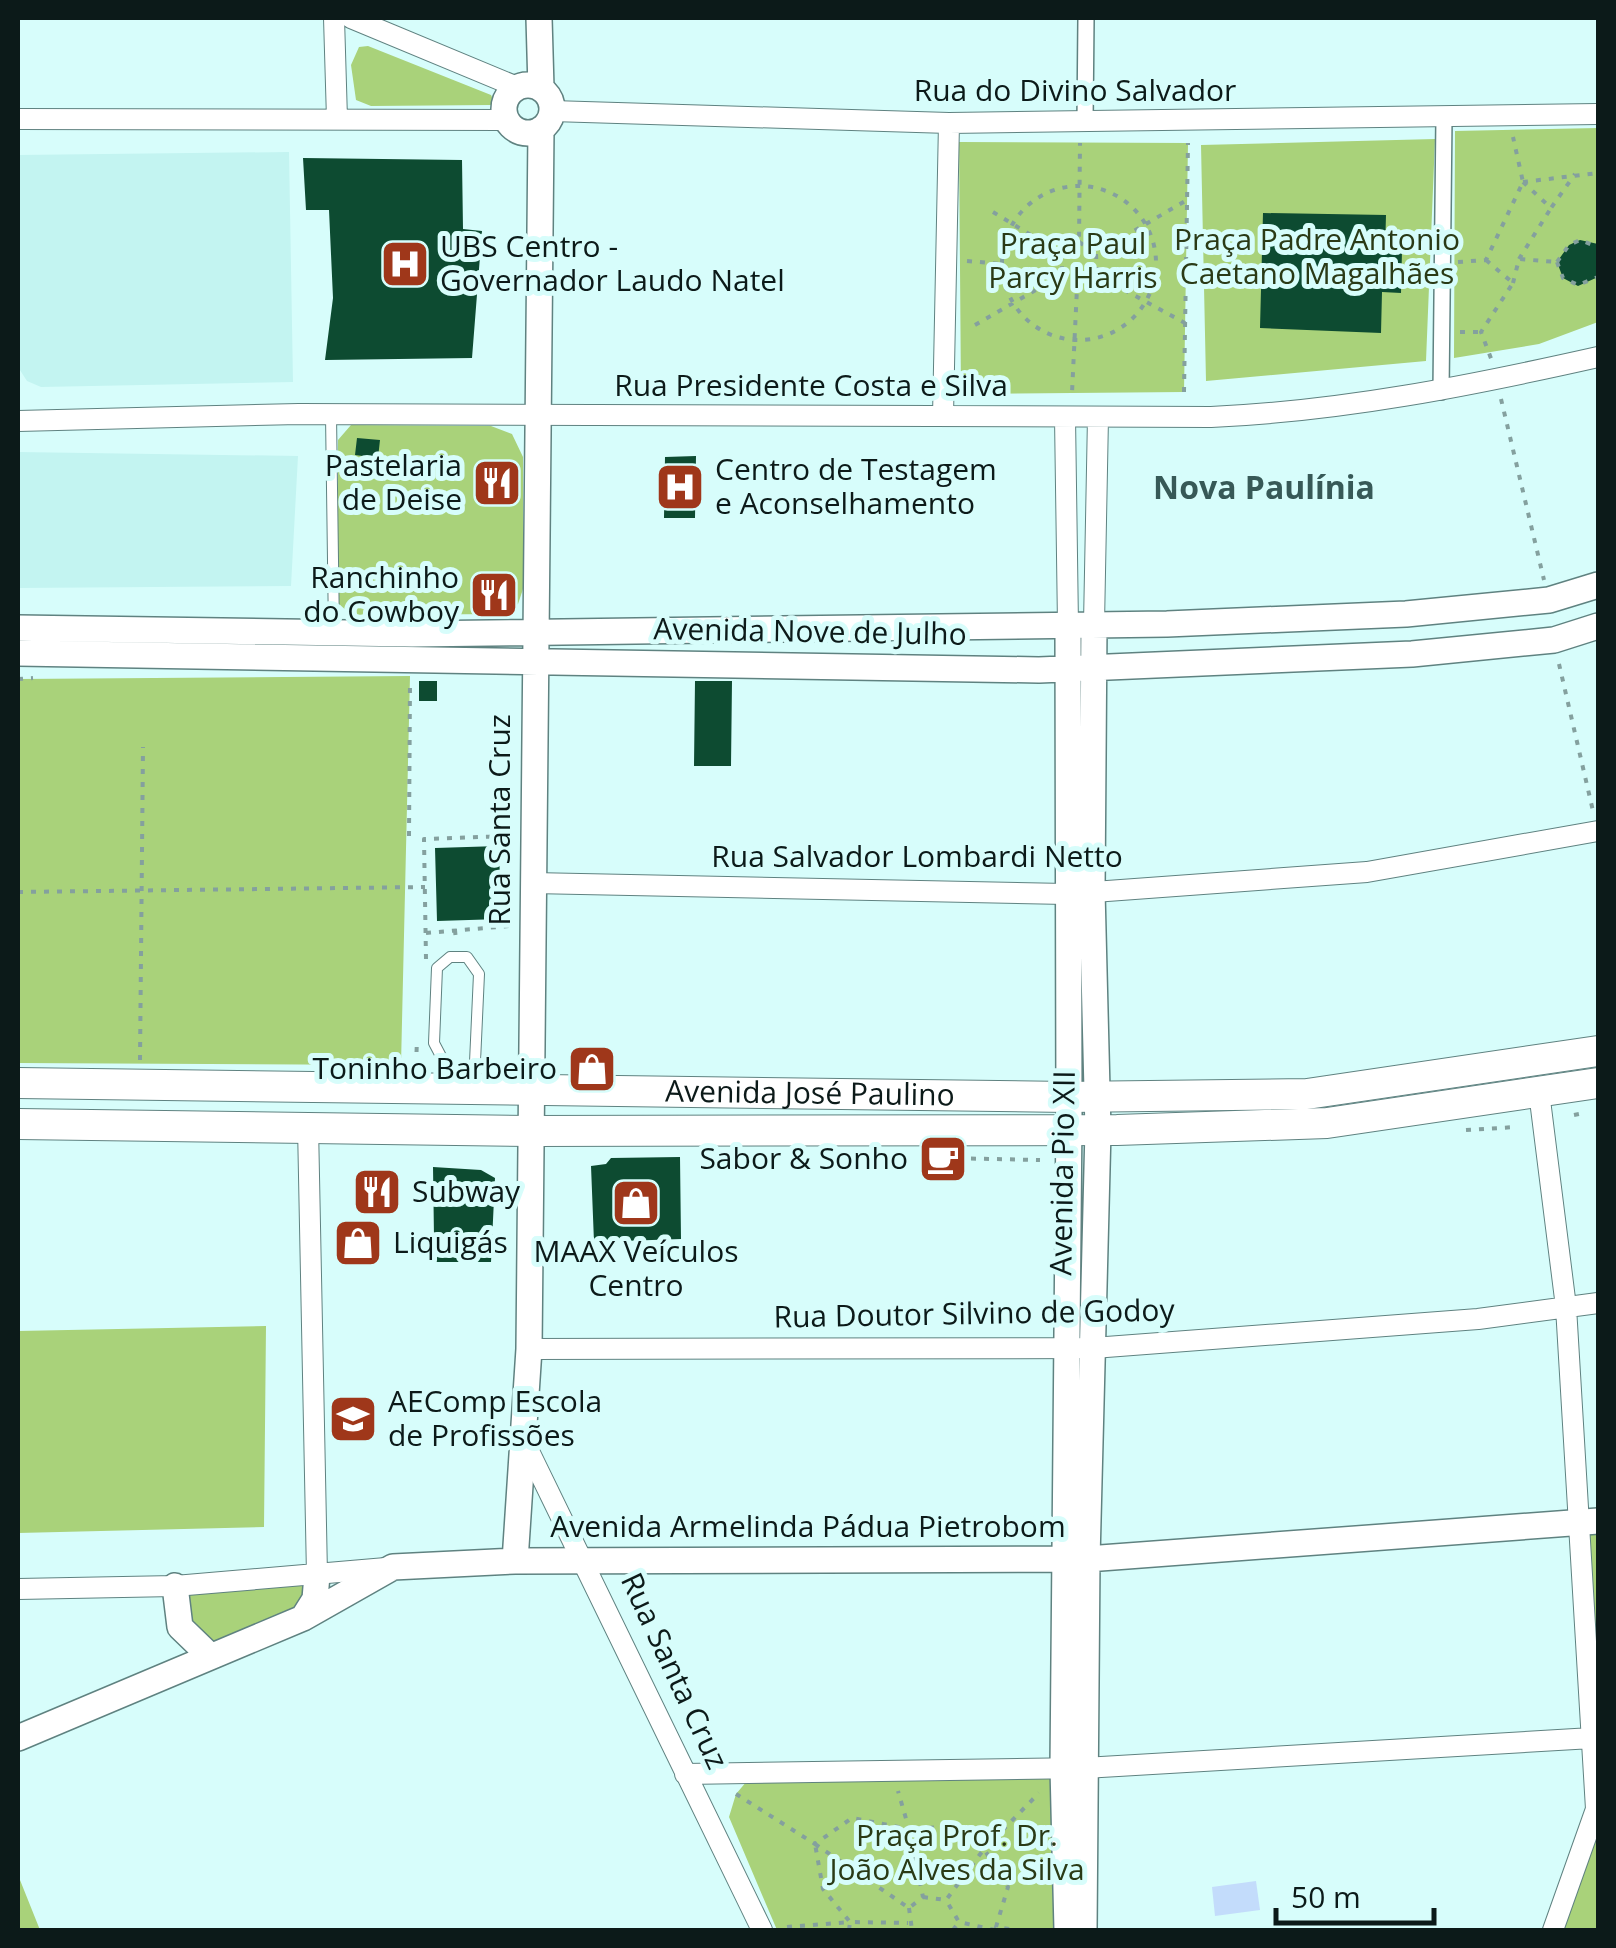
<svg xmlns="http://www.w3.org/2000/svg" width="1616" height="1948" viewBox="0 0 1616 1948" font-family="'Open Sans',sans-serif">
<style>
.built{fill:#c3f4f1}
.green{fill:#a9d27a}
.water{fill:#c3dcfb}
.building{fill:#0d4b31}
.lines{fill:none;stroke-linecap:round;stroke-linejoin:round}
.service-casing{stroke:#5f8280;stroke-width:12}
.pedestrian-casing{stroke:#5f8280;stroke-width:18}
.minor-casing{stroke:#5f8280;stroke-width:22}
.tertiary-casing{stroke:#5f8280;stroke-width:28}
.primary-casing{stroke:#5f8280;stroke-width:32}
.path{stroke:#84a09e;stroke-width:4;stroke-dasharray:5 8;stroke-linecap:butt}
.service{stroke:#fff;stroke-width:10}
.pedestrian{stroke:#fff;stroke-width:15}
.minor{stroke:#fff;stroke-width:20}
.tertiary{stroke:#fff;stroke-width:25}
.primary{stroke:#fff;stroke-width:30}
.labels{text-anchor:middle;stroke-width:10;stroke-linejoin:round;paint-order:stroke}
.street-label{font-size:30px;fill:#0c1a19;stroke:#d7fdfb}
.park-label{font-size:30px;fill:#2a3a16;stroke:#d7fdfb}
.poi-label{font-size:30px;fill:#0c1a19;stroke:#d7fdfb;text-anchor:start}
.neighbourhood-label{font-size:32px;font-weight:bold;fill:#375957;stroke:#d7fdfb}
</style>
<rect width="100%" height="100%" fill="#d7fdfb"/>
<path class="built" d="M289,152L293,382L41,387L27,381L18,367V155Z
M18,452L298,456L291,586L18,588Z"/>
<path class="green" d="M368,46L491,95L494,101L491,105L371,106L356,100L351,65L359,47Z
M1598,128V322L1539,344L1454,358L1455,131Z
M1435,139L1426,361L1206,381L1201,145Z
M959,142L1188,143L1184,392L961,394Z
M351,425L491,426L512,434L523,457V589L518,604L499,614L361,615L349,613L338,603V440Z
M410,676L401,1065L18,1063V679Z
M266,1326L264,1527L18,1533V1331Z
M1598,1521V1930H1552L1595,1808L1579,1522Z
M311,1583L300,1608L205,1645L198,1639L182,1592Z
M1058,1773L1059,1930H777L729,1817L736,1794L747,1781Z
M18,1875L40,1930H18Z"/>
<path class="water" d="M1256,1881L1260,1910L1215,1916L1212,1887Z"/>
<path class="building" d="M303,158L462,160L463,229L482,231L472,358L325,360L333,298L329,210H306Z
M1263,213L1386,215L1385,250H1402L1401,293L1382,292L1381,333L1260,328Z
M1580,240L1598,244V277L1578,286L1563,278L1557,262L1569,245Z
M357,438L380,440L378,458L355,455Z
M696,456L695,518H664L665,457Z
M512,465L513,499L482,500L481,466Z
M485,578L511,588L503,612L477,602Z
M419,681H437V701H419Z
M695,681H732L731,766H694Z
M499,846L501,919L437,921L435,848Z
M680,1157L681,1239L594,1242L591,1166L606,1164L611,1158Z
M433,1167L481,1170L495,1178L491,1262H426V1239L434,1238Z"/>
<g class="lines">
<g class="service-casing">
<path id="service" d="M331,415L334,633
M443,1083L444,1062L434,1043L437,968L450,957H467L479,974L474,1084"/>
</g>
<g class="pedestrian-casing">
<path id="pedestrian" d="M1085,122L1086,18
M1441,392L1444,117"/>
</g>
<g class="minor-casing">
<path id="minor" d="M334,18L337,119
M351,18L517,87
M552,111L949,123L1598,114
M18,119L506,120
M943,416L949,123
M1065,417L1068,625
M18,421L299,414L1211,417C1343,411 1469,386 1598,357
M1094,624L1098,417
M532,883L1066,894L1367,872L1598,831
M1539,1092L1566,1307L1596,1809L1553,1930
M308,1126L317,1575
M529,1349L1093,1348L1478,1319L1598,1303
M524,1441L762,1930
M18,1589L175,1586L386,1568
M685,1774L1084,1768L1592,1738"/>
</g>
<g class="tertiary-casing">
<path id="tertiary" d="M539,18L541,88
M504 109a24 24 0 1 1 48 0a24 24 0 1 1-48 0Z
M18,628L412,634L1167,624L1406,614L1549,600L1598,585
M18,653L1039,670L1412,654L1554,640L1598,626
M515,1561L529,1349L541,129
M175,1586L180,1627L210,1656
M303,1618L315,1599L317,1575
M18,1738L303,1618L393,1567L515,1561L1087,1559L1598,1521
M1067,1930L1063,1768L1069,1116L1068,625
M1084,1930L1087,1559L1098,1130L1092,891L1094,624"/>
</g>
<g class="primary-casing">
<g id="primary">
<path id="s1" d="M18,1083L1068,1097L1307,1094L1598,1051"/>
<path d="M18,1124L531,1131L1117,1130L1327,1123L1598,1083"/>
</g>
</g>
<path class="path" d="M1523,182L1551,208L1575,174
M1523,182L1598,173
M1002 263a77 77 0 1 1 154 0a77 77 0 1 1-154 0Z
M993,212L1062,254
M1079,242L1096,253L1187,200
M1062,254L1079,242L1080,143
M1096,254L1097,275L1185,323
M1519,259L1551,208
M1486,260L1513,283L1481,332L1492,361
M967,261L1002,264
M1458,262L1486,260L1523,182L1513,137
M1557,262L1563,278L1578,285L1598,277
M1557,262L1569,245L1580,240L1598,247
M1062,275L1077,288L1072,393
M1513,283L1519,259L1557,262
M1077,288L1097,275
M975,325L1062,275V254
M1460,332H1481
M1184,392L1188,143
M1501,399L1544,580
M1559,664L1593,811
M18,679L33,678
M409,836L410,683
M18,892L425,887
M455,930L456,941
M426,933L510,926
M426,959L424,839L510,836
M140,1060L143,747
M416,1065L417,1040
M1574,1115L1584,1113
M1466,1130L1516,1127
M945,1158L1040,1160
M736,1794L815,1844L852,1818L909,1829L898,1791
M815,1844L909,1908L923,1897L909,1829L961,1826L984,1849L1039,1793
M923,1897L946,1900
M909,1908L912,1930
M787,1927L850,1922L823,1889L815,1844
M849,1930L850,1922L908,1923
M953,1930L959,1922
M995,1930L959,1922L946,1900L984,1849L1008,1887L996,1927L1016,1930"/>
<use href="#service" class="service"/>
<use href="#pedestrian" class="pedestrian"/>
<use href="#minor" class="minor"/>
<use href="#tertiary" class="tertiary"/>
<use href="#primary" class="primary"/>
</g>
<defs>
<g id="hospital-square" transform="scale(2.5)"><rect x="-9" y="-9" width="18" height="18" rx="4" fill="#9f371a" stroke="#d7fdfb"/><path d="M-5-5h3v3.5h4V-5h3V5h-3V1.5h-4V5h-3Z" fill="#fff"/></g>
<g id="restaurant-square" transform="scale(2.5)"><rect x="-9" y="-9" width="18" height="18" rx="4" fill="#9f371a" stroke="#d7fdfb"/><path d="M-5-6h1v4h1v-4h1v4h1v-4h1v5L-1.5 .5V6h-2V.5L-5-1ZM5-6V6H3V1.5H1.5Q1.5-4 5-6Z" fill="#fff"/></g>
<g id="shop-square" transform="scale(2.5)"><rect x="-9" y="-9" width="18" height="18" rx="4" fill="#9f371a" stroke="#d7fdfb"/><path d="M-5-2.5h2.3a2.7 3.5 0 0 1 5.4 0H5L5.5 6h-11ZM-1.5-2.5h3a1.5 2.3 0 0 0-3 0Z" fill="#fff"/></g>
<g id="cafe-square" transform="scale(2.5)"><rect x="-9" y="-9" width="18" height="18" rx="4" fill="#9f371a" stroke="#d7fdfb"/><path d="M-5.5-4.5H6V0H3Q3 3.5 0 3.5H-2.5Q-5.5 3.5-5.5 0ZM3-3.2v2h1.7v-2ZM-6 4.5H4V6H-6Z" fill="#fff"/></g>
<g id="university-square" transform="scale(2.5)"><rect x="-9" y="-9" width="18" height="18" rx="4" fill="#9f371a" stroke="#d7fdfb"/><path d="M0-5L7-2L0 1L-7-2ZM-4 1L0 2.5L4 1V4Q0 6-4 4Z" fill="#fff"/></g>
</defs>
<g fill-rule="evenodd">
<use href="#hospital-square" x="405" y="264"/>
<use href="#restaurant-square" x="497" y="483"/>
<use href="#hospital-square" x="680" y="487"/>
<use href="#restaurant-square" x="494" y="595"/>
<use href="#shop-square" x="592" y="1069"/>
<use href="#cafe-square" x="943" y="1159"/>
<use href="#restaurant-square" x="377" y="1192"/>
<use href="#shop-square" x="636" y="1203"/>
<use href="#shop-square" x="358" y="1243"/>
<use href="#university-square" x="353" y="1419"/>
</g>
<g class="labels">
<g class="street-label">
<text x="1075" y="101">Rua do Divino Salvador</text>
<text x="811" y="396">Rua Presidente Costa e Silva</text>
<text transform="translate(810 632) rotate(1)" y="10">Avenida Nove de Julho</text>
<text transform="translate(500 820) rotate(-90)" y="10">Rua Santa Cruz</text>
<text x="917" y="867">Rua Salvador Lombardi Netto</text>
<text dy="10" stroke="none"><textPath href="#s1" startOffset="792">Avenida José Paulino</textPath></text>
<text transform="translate(1063 1173) rotate(-89)" y="10">Avenida Pio XII</text>
<text transform="translate(974 1314) rotate(-1)" y="10">Rua Doutor Silvino de Godoy</text>
<text x="808" y="1537">Avenida Armelinda Pádua Pietrobom</text>
<text transform="translate(674 1671) rotate(65)" y="10">Rua Santa Cruz</text>
</g>
<g class="park-label">
<text x="1317" y="250">Praça Padre Antonio<tspan x="1317" dy="34">Caetano Magalhães</tspan></text>
<text x="1073" y="254">Praça Paul<tspan x="1073" dy="34">Parcy Harris</tspan></text>
<text x="957" y="1846">Praça Prof. Dr.<tspan x="957" dy="34">João Alves da Silva</tspan></text>
</g>
<g class="poi-label">
<text x="440" y="257">UBS Centro -<tspan x="440" dy="34">Governador Laudo Natel</tspan></text>
<text x="462" y="476" text-anchor="end">Pastelaria<tspan x="462" dy="34">de Deise</tspan></text>
<text x="715" y="480">Centro de Testagem<tspan x="715" dy="34">e Aconselhamento</tspan></text>
<text x="459" y="588" text-anchor="end">Ranchinho<tspan x="459" dy="34">do Cowboy</tspan></text>
<text x="557" y="1079" text-anchor="end">Toninho Barbeiro</text>
<text x="908" y="1169" text-anchor="end">Sabor &amp; Sonho</text>
<text x="412" y="1202">Subway</text>
<text x="393" y="1253">Liquigás</text>
<text x="636" y="1262" text-anchor="middle">MAAX Veículos<tspan x="636" dy="34">Centro</tspan></text>
<text x="388" y="1412">AEComp Escola<tspan x="388" dy="34">de Profissões</tspan></text>
</g>
<g class="neighbourhood-label">
<text x="1264" y="499">Nova Paulínia</text>
</g>
</g>
<rect width="1616" height="1948" fill="none" stroke="#0c1a19" stroke-width="40"/>
<path d="M1276 1908v15h158v-15" fill="none" stroke="#0c1a19" stroke-width="5"/>
<text x="1291" y="1908" font-size="30" fill="#0c1a19" stroke="#d7fdfb" stroke-width="8" paint-order="stroke">50 m</text>
</svg>
